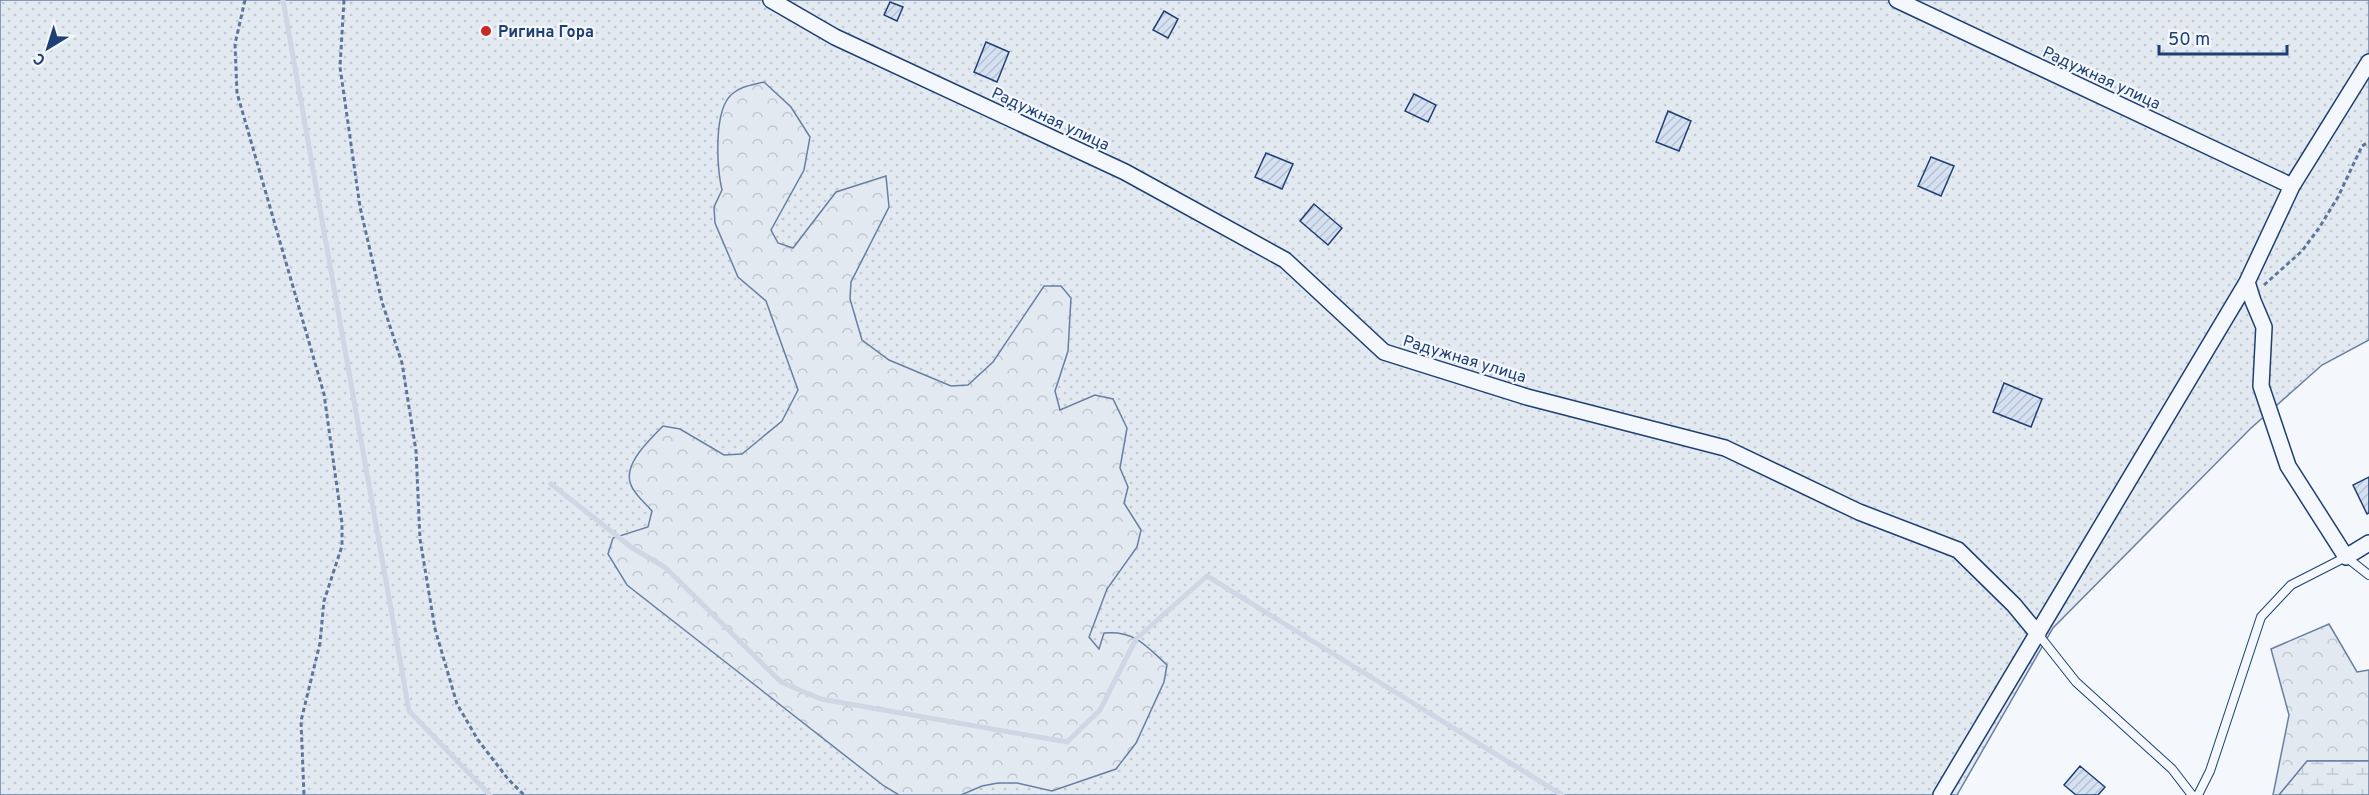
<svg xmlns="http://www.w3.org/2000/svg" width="2369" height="795" viewBox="0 0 2369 795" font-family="Overpass,sans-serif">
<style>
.grass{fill:url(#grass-dots);stroke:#687fa3;stroke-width:1.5}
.forest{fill:url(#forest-crowns);stroke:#687fa3;stroke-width:1.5}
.wetland{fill:url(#wetland-marsh);stroke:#687fa3;stroke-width:1.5}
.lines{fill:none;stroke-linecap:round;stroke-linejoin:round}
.stream{stroke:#cfd7e4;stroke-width:5}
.building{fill:url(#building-hatch);stroke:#1d3f73;stroke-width:1.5}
.service-casing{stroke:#1d3f73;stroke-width:10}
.minor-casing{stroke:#1d3f73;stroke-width:18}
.path{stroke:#5e769c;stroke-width:3;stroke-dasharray:4.5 3;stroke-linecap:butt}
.service{stroke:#f4f7fb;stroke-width:8}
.minor{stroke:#f4f7fb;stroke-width:15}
.poi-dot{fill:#c62828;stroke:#f4f7fb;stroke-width:2}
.labels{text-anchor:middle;stroke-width:4.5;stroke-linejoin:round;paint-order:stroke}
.poi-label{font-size:16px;font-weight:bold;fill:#1d3f73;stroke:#f4f7fb;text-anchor:start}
.street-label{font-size:16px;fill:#1d3f73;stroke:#f4f7fb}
</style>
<defs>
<pattern id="grass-dots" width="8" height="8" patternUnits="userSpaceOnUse" patternTransform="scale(1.5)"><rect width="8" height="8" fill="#e3e9f0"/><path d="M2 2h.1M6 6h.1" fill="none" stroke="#c2c9d1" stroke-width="1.8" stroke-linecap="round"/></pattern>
<pattern id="forest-crowns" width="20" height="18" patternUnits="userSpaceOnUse" patternTransform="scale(1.5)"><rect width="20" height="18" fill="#e3e9f0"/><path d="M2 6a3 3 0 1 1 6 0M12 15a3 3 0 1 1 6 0" fill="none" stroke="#c2c9d1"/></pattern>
<pattern id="wetland-marsh" width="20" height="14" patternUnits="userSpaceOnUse" patternTransform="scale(1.5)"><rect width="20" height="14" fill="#e3e9f0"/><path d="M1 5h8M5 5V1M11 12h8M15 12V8" fill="none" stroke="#c2c9d1"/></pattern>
<pattern id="building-hatch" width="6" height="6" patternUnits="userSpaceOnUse" patternTransform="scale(1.5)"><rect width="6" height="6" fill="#d5e0f0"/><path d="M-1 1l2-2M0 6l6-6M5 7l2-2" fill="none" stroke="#b6c1d1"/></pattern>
</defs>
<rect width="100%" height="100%" fill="#f4f7fb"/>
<path class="grass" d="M0,0H2369V340L2322,365L2250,429L2053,628L1957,795H0Z"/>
<path class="forest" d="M764,82L791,107L810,137L804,170L771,230L778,243L793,248L836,192L886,176L889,207L851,282L850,299L862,340L889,360L951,386L968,385L993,362L1044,286H1061L1071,298L1068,351L1055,391L1060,410L1095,395L1113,399L1127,428L1120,468L1128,487L1124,503L1141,530L1137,547L1107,589L1089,637L1099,649L1104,633C1135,630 1146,646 1167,665L1164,682L1136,743L1116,769L1052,791L1017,783H998L982,786L961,795H899L884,786L627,585L608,554L613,538L648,527L652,511C646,504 634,494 631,485C622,464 650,440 663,426L680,429L724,455L742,454L782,421L798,390L766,301L738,277L715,223L714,207L722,190C717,168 713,110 732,94C741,86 753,85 764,82Z
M2329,624L2357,672L2369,670V761H2308L2279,795H2273L2289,715L2271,649Z"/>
<path class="wetland" d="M2307,761H2369V795H2279Z"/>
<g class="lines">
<path class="stream" d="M283,0L409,711L490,795
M551,484L631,547L666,568L781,682L821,699L1067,742L1100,710L1136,639L1207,576L1562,795"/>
</g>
<path class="building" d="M890,2L903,7L897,21L884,15Z
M1164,11L1178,19L1168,38L1153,30Z
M986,42L1009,52L997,82L974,72Z
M1414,94L1436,105L1428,122L1405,111Z
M1668,111L1691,121L1679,151L1656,142Z
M1266,153L1293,164L1282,189L1255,177Z
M1931,157L1954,166L1941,196L1918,186Z
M1314,204L1342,228L1328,245L1300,221Z
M2004,383L2042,399L2031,427L1993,412Z
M2369,477V513L2367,514L2353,485Z
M2080,766L2105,787L2098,795H2076L2064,785Z"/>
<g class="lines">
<g class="service-casing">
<path id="service" d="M2038,634L2076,682L2172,769L2192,795
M2198,795L2210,771L2261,617L2291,585L2346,557L2369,575"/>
</g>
<g class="minor-casing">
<path id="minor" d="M771,0L835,37L1125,172L1285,260L1384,352L1527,397L1725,448L1859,512L1958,550L2014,605L2038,634
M1897,0L2292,186
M2247,282L2253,301L2264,327L2261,386L2288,466L2346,557L2369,543
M1941,795L2247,282L2292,186L2369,62"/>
</g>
<path class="path" d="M245,0L235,44L237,93L324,394L342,523V546L324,601L320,643L301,721L304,795
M344,0L340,67L360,207L382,302L402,363L416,451L420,539L435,629L457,704L478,740L508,779L524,795
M2264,285L2302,251L2319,228L2338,197L2362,146L2369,142"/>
<use href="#service" class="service"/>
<use href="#minor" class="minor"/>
</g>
<circle class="poi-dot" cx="486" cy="31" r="6"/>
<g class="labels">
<g class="poi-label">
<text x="498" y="37">Ригина Гора</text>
</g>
<g class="street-label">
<text transform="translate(2102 77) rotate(25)" y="6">Радужная улица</text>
<text transform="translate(1051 118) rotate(25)" y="6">Радужная улица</text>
<text transform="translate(1465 358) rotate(17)" y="6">Радужная улица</text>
</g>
</g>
<g transform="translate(48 48) rotate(218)" stroke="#f4f7fb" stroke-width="4.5" paint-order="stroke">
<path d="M0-4.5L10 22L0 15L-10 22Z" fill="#1d3f73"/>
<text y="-9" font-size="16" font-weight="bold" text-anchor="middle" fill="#1d3f73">С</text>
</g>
<path d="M2159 45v9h128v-9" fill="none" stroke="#1d3f73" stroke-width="3"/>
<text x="2168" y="45" font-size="18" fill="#1d3f73" stroke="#f4f7fb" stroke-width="4.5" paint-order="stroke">50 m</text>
</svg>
